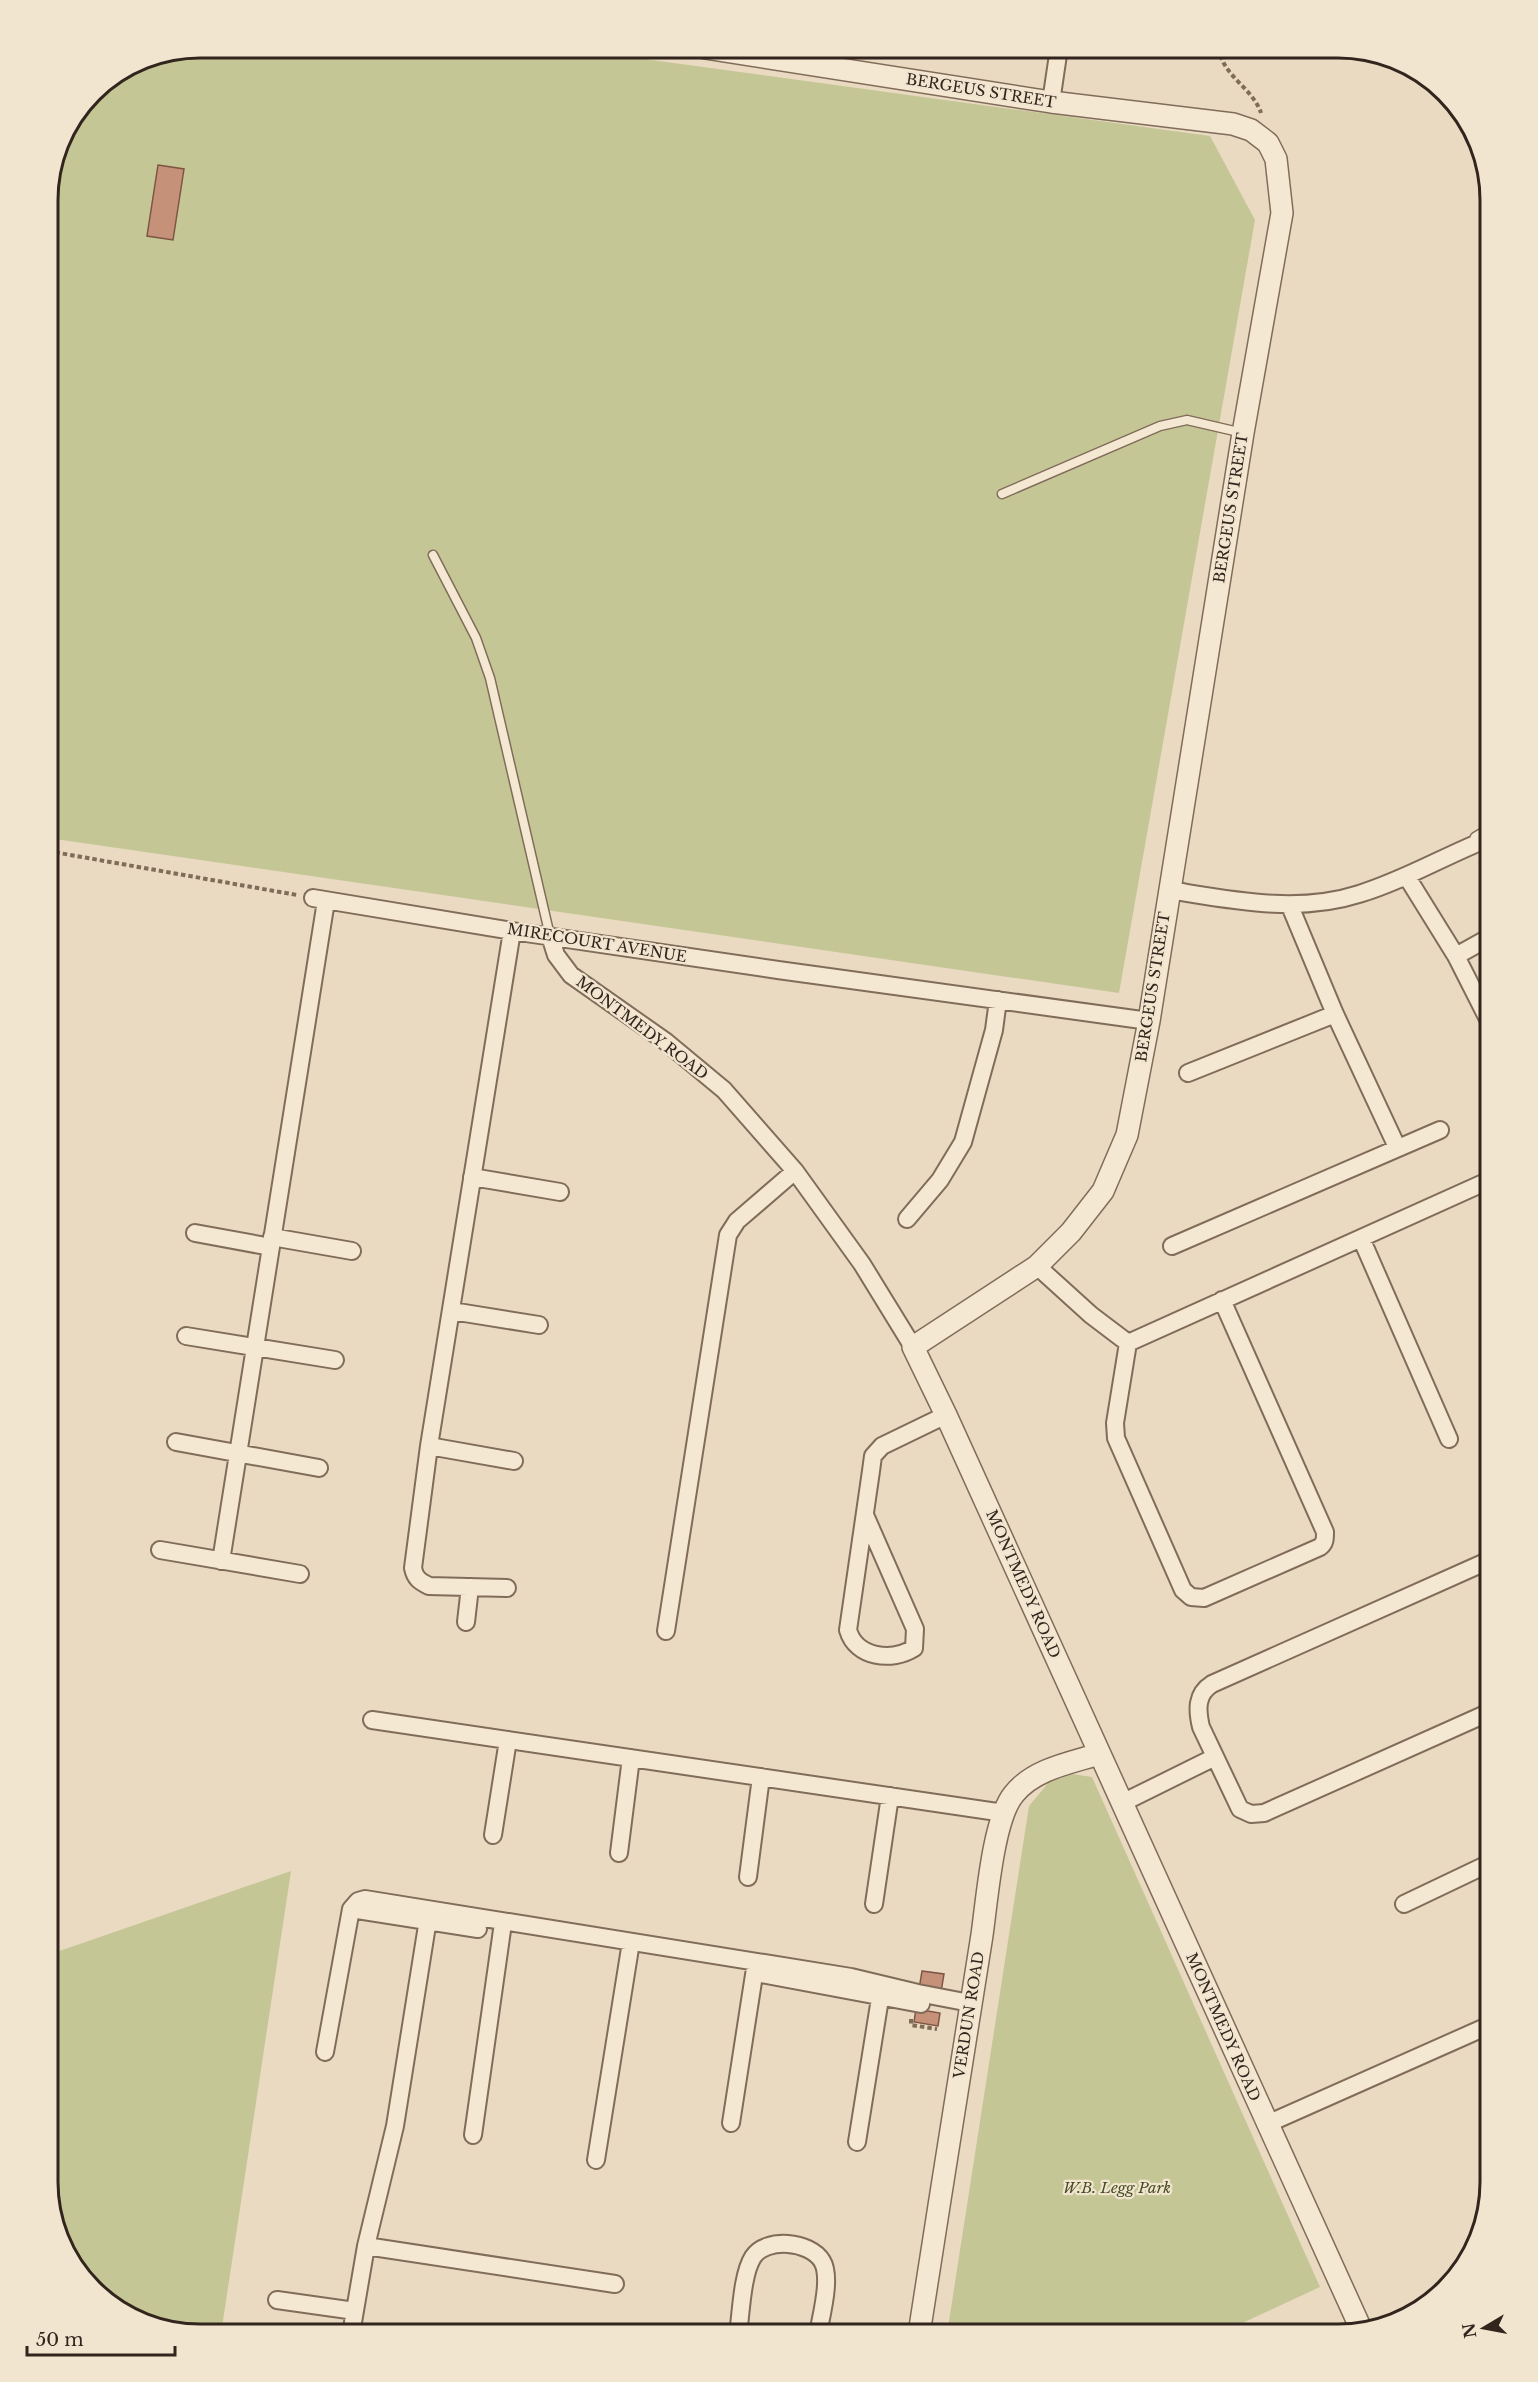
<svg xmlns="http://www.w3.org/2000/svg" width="1538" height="2382" viewBox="0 0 1538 2382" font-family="'Libre Baskerville',serif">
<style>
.green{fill:#c5c696}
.building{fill:#c59279;stroke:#7e5542;stroke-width:1.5}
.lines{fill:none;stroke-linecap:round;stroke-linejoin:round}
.service-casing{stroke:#816c5a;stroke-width:11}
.minor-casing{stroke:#816c5a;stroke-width:20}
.tertiary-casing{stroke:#816c5a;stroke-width:24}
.path{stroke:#816c5a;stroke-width:4;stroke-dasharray:4.5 3;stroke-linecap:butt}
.service{stroke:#f5e8d3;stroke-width:8}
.minor{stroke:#f5e8d3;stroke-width:16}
.tertiary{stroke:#f5e8d3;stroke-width:21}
.labels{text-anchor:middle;stroke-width:4.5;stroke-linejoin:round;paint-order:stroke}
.street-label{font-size:15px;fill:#32251d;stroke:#f2e5cf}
.park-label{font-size:15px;font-style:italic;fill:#464d25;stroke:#f2e5cf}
.rim{fill:none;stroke:#32251d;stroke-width:3}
</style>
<rect width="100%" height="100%" fill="#e9dac1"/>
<path class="green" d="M201,48H563L1210,136L1255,220L1119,993L48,838V191L60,142L93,92L143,59Z
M1072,1774L1092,1777L1320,2287L1219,2334H947L1029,1806L1049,1782Z
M291,1871L221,2334H191L116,2308L64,2249L48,2181V1955Z"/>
<path class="building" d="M158,165L184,169L173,240L147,236Z
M922,1971L944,1974L941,1992L919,1989Z
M916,2009L940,2013L938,2026L914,2022Z"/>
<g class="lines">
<g class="service-casing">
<path id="service" d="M1002,494L1160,426L1187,420L1243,433
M433,555L476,638L490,678L550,936
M1475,837L1490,828"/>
</g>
<g class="minor-casing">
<path id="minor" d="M1051,102L1059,48
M1407,877L1456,956L1490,1023
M1169,890C1232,900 1297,914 1359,894C1405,880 1446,855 1490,838
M313,898L512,931L778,970L1149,1021
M1290,906L1335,1014L1397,1147
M550,936L556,955L571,975L665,1041L724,1090L795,1171L862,1264L913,1347
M1456,956L1490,937
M1188,1073L1335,1014
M472,1177L560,1192
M907,1219L940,1180L963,1142L994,1030L998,1000
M195,1233L271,1247
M272,1237L352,1251
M1361,1238L1449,1439
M1172,1246L1440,1130
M1037,1266L1091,1315L1128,1343L1490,1180
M452,1311L539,1325
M186,1336L335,1360
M1128,1343L1115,1423L1116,1438L1183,1590L1191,1597L1204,1598L1320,1547C1325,1543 1325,1539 1325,1532L1222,1300
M176,1442L319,1468
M429,1446L514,1461
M865,1515L915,1629L914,1648C892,1662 856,1658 848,1630L871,1471L873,1456L882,1446L946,1415
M160,1550L300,1574
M221,1561L326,901
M507,1588L429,1586C419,1581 415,1578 413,1568L429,1446L512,931
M466,1622L470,1587
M666,1631L728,1235L737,1221L795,1171
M1490,1712L1264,1813L1251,1814L1240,1809L1201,1727C1197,1710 1196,1694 1212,1684L1490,1560
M372,1720L1004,1813
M1122,1803L1215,1757
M493,1835L508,1740
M619,1853L631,1758
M748,1877L761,1777
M874,1904L890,1796
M1404,1904L1490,1863
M351,1909L478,1929
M761,1974L921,2004
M325,2052L351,1909L358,1901L365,1899L851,1977L918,1993L970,2003
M731,2123L756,1962
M1267,2124L1490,2025
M473,2135L503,1923
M857,2142L882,1986
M596,2160L631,1942
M366,2246L615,2284
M277,2300L355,2311
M351,2334L366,2246L395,2126L429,1913
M738,2334C741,2314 742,2274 753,2257C766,2237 810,2241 822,2261C832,2277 821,2316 818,2334"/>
</g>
<g class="tertiary-casing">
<path id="tertiary" d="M705,48L1051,102L1233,124L1251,130L1268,143L1276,159L1282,213L1243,433L1149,1021L1127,1135L1103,1191L1071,1232L1037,1266L913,1347L946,1415L1361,2329
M919,2334C940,2201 960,2067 982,1935C987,1900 993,1819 1014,1794C1034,1769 1070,1763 1099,1754"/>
</g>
<path class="path" d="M1219,48C1222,76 1253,88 1261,113
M48,851L297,895
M911,2019V2025L937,2029"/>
<use href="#service" class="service"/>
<use href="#minor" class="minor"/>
<use href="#tertiary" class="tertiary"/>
</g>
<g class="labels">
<g class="street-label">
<text transform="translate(981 91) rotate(9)" y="5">BERGEUS STREET</text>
<text transform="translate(1231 508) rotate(-81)" y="5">BERGEUS STREET</text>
<text transform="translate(597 943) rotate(9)" y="5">MIRECOURT AVENUE</text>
<text transform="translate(1153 987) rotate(-81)" y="5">BERGEUS STREET</text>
<text transform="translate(642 1028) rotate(37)" y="5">MONTMEDY ROAD</text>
<text transform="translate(1023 1584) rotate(66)" y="5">MONTMEDY ROAD</text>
<text transform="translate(969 2015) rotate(-81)" y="5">VERDUN ROAD</text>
<text transform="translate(1223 2027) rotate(66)" y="5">MONTMEDY ROAD</text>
</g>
<g class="park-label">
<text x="1117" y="2193">W.B. Legg Park</text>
</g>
</g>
<path d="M0 0H1538V2382H0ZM200 58H1338A142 142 0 0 1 1480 200V2182A142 142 0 0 1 1338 2324H200A142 142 0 0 1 58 2182V200A142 142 0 0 1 200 58Z" fill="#f2e5cf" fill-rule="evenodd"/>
<path class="rim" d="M200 58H1338A142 142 0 0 1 1480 200V2182A142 142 0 0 1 1338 2324H200A142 142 0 0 1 58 2182V200A142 142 0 0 1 200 58Z"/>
<g transform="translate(1484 2328) rotate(260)" stroke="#f2e5cf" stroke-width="4.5" paint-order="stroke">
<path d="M0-4.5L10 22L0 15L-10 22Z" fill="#32251d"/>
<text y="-9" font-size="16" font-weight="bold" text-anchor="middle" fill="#32251d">N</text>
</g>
<path d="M27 2346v9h148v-9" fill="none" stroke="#32251d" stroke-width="3"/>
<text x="36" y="2346" font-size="18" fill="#32251d" stroke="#f2e5cf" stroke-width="4.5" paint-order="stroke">50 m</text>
</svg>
